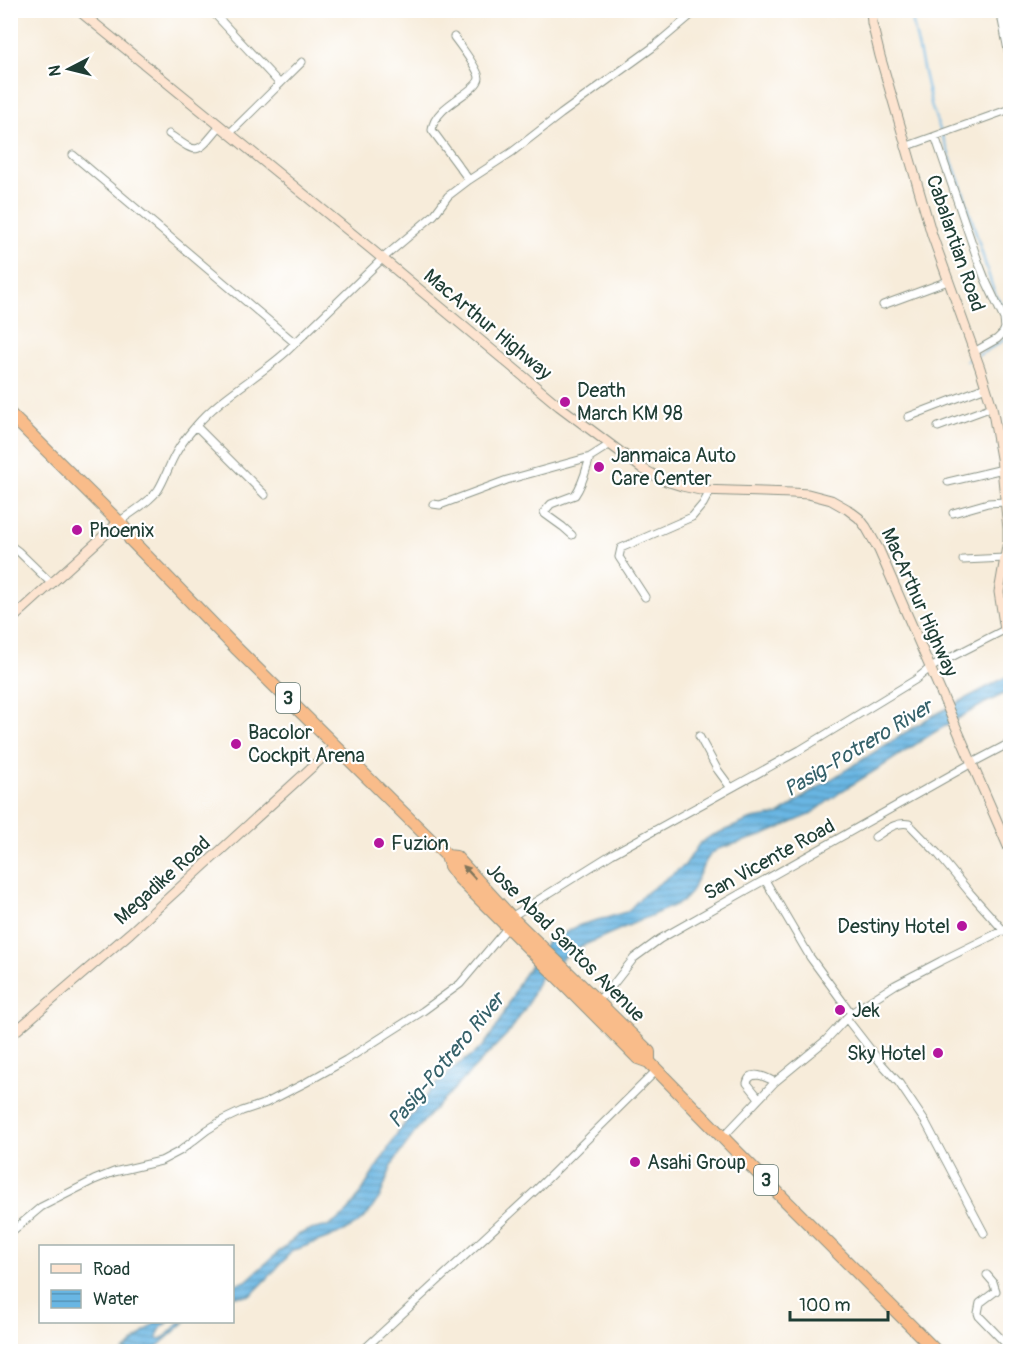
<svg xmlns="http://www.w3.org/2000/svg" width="1021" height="1362" viewBox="0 0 1021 1362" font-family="Pangolin,sans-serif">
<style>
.water{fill:url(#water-rules);stroke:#447a8c;stroke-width:1.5}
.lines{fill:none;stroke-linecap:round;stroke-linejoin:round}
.stream{stroke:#69b6e3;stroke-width:2}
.street-casing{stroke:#8b9487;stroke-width:9}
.secondary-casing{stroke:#8b9487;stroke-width:11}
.highway-casing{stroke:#8b9487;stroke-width:14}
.street{stroke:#fff;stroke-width:7}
.secondary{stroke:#fde4d0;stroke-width:9}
.highway{stroke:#f9bc8a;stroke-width:12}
.oneway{fill:#81765b}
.poi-dot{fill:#b5179e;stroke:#fff;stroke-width:2}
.labels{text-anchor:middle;stroke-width:4.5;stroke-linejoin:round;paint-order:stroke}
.shield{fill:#fff;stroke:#627771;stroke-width:1.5}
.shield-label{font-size:18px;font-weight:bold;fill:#1f3d34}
.street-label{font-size:20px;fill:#1f3d34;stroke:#fff}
.poi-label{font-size:20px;fill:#1f3d34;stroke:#fff;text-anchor:start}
.water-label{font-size:21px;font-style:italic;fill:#356169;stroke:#fff}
</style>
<defs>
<pattern id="water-rules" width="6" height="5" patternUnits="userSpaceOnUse" patternTransform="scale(1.5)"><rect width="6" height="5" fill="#69b6e3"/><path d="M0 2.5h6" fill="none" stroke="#5695b9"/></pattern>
</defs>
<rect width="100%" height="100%" fill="#fff"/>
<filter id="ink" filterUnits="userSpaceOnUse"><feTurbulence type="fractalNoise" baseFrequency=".0167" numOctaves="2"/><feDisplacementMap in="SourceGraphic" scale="12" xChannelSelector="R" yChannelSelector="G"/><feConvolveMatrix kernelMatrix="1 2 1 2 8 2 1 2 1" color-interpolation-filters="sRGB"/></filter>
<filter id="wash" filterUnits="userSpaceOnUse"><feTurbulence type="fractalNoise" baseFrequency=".008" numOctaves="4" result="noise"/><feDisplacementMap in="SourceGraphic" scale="24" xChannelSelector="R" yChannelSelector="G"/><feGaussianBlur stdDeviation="1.35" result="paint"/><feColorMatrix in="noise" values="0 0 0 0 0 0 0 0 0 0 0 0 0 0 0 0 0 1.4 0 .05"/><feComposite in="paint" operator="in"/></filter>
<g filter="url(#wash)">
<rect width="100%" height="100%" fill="#f7ecda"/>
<path class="water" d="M1010,675V691L985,703L933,733L884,765L845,789L809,815L764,835L718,849L710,855L704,864L691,892L682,902L573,950L543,974L538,981L528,1004L511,1030L431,1113L418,1128L393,1163L380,1197L368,1214L356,1225L343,1232L292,1251L267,1279L252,1294L247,1296H233V1284L241,1283L246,1281L298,1235L306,1231L329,1226L346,1214L359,1196L397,1134L432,1088L457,1065L471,1056L484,1045L498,1025L521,979L547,942L580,925L626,912L631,908L642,896L685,865L699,844L711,836L752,819L772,816L780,814L806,795L927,719Z
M156,1322H169C163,1325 157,1331 158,1338L160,1339L166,1336L180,1322H185L152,1351H124Z"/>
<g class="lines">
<path class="stream" d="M910,10L932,108L964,194L993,289L1010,322V329L1004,340L979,355
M966,361L971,358"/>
</g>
</g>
<g filter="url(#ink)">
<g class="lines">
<g class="street-casing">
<path id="street" d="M211,10L280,84
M1000,10L1010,60
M454,37C460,45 479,70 479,78C478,92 434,105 432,130L469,180
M169,134C199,155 196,155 220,126
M229,134L302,62
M935,136L978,261L985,279L1004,319L1005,328L1003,333L997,339L974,352
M905,147L1010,109
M73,155L295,343
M883,305L948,281
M908,417L986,387
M196,426L265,495
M938,427L992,407
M948,482L1003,469
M433,504L440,505L507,480L590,457L609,445
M953,513L988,503L1005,502
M119,522C131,512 148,504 158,490C165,479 169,465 176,453C181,444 188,435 195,427C220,397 257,378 286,352L382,259L434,215L448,196L469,180L512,152L561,114L652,48L697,10
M572,535L563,527L545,514L544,512L551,504L575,495C583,484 586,470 590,457
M10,545L18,551L52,584
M963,560L1005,558
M645,597L619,557L621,548L692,517L703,504L710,491
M699,736L717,769L731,788
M875,837C885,831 896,821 909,824L938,854L970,893L1004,931
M765,880L810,957L851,1013
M511,917L612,854L800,750L915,680L930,668L1010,627
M597,1002L612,986L634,958L660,939L972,763L1010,743
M846,1018L881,1063L899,1083L926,1123L984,1233
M759,1098L747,1083C750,1069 766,1077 775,1082
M723,1137L775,1082L826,1040L851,1013L895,985L941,961L1010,927
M10,1233L41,1207L94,1180L114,1172L161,1161L180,1151L207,1130L223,1120L242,1111L266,1103L305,1083L346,1060L423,1011L460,984L508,927
M987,1275L993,1282L996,1291L980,1303L978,1313L979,1316L1010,1348
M361,1352L536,1190L657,1070"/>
</g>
<g class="secondary-casing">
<path id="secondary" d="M78,10L371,249L559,406L643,469L663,480L682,486L700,490L792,493L808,494L831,500L847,509L859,518L866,527L879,550L1010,851
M871,10L872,23L880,56L932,235L980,368L992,407L1001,458L1008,529V541L999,592L1005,630
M10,621L119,522
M10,1036L130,933L335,746"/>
</g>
<g class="highway-casing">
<path id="highway" d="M10,414L119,522L125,529L130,539L236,648L447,856L450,866L458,877L638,1058L649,1062L735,1150L937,1352
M447,856L456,857L511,917L642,1045L649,1052V1062"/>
</g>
<use href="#street" class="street"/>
<use href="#secondary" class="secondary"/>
<use href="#highway" class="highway"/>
</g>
<defs><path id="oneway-solid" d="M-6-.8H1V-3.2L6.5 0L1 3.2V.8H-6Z" transform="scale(1.5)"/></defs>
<use class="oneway" href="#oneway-solid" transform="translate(469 872) rotate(-133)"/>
</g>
<g class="poi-dot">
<circle cx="565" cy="402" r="6"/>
<circle cx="599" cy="467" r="6"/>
<circle cx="77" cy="530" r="6"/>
<circle cx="236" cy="744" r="6"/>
<circle cx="379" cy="843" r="6"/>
<circle cx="962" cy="926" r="6"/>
<circle cx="840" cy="1010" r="6"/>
<circle cx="938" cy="1053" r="6"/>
<circle cx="635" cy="1162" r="6"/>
</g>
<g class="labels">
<g class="shield">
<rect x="276" y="683" width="24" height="30" rx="4.5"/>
<rect x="754" y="1165" width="24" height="30" rx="4.5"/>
</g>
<g class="shield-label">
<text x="288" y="704">3</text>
<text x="766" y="1186">3</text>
</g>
<g class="street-label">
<text transform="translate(956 243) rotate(71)" y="7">Cabalantian Road</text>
<text transform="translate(488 324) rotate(40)" y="7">MacArthur Highway</text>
<text transform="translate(920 602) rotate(66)" y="7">MacArthur Highway</text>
<text transform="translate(769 859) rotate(-29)" y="7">San Vicente Road</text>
<text transform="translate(162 880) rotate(-42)" y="7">Megadike Road</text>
<text transform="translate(566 942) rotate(45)" y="7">Jose Abad Santos Avenue</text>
</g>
<g class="poi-label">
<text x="577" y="397">Death<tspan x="577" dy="23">March KM 98</tspan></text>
<text x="611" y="462">Janmaica Auto<tspan x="611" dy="23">Care Center</tspan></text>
<text x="89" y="537">Phoenix</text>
<text x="248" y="739">Bacolor<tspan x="248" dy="23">Cockpit Arena</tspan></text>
<text x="391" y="850">Fuzion</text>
<text x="950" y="933" text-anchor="end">Destiny Hotel</text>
<text x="852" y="1017">Jek</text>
<text x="926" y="1060" text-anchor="end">Sky Hotel</text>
<text x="647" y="1169">Asahi Group</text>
</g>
<g class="water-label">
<text transform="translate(858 748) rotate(-31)" y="7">Pasig-Potrero River</text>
<text transform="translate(446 1060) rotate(-50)" y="7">Pasig-Potrero River</text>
</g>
</g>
<rect width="1021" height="1362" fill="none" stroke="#fff" stroke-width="36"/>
<rect x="39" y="1245" width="195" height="78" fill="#ffffff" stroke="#a5b1ae" stroke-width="1.5"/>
<rect x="51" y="1264" width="30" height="9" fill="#fde4d0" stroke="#a5b1ae" stroke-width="1.5"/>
<text x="93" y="1275" font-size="18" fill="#1f3d34">Road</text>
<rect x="51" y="1290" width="30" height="18" fill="url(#water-rules)" stroke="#a5b1ae" stroke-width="1.5"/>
<text x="93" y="1305" font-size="18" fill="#1f3d34">Water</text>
<g transform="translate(69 69) rotate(263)" stroke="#ffffff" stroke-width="4.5" paint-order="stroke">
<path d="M0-4.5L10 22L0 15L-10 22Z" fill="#1f3d34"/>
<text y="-9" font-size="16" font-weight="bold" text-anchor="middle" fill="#1f3d34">N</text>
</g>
<path d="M790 1311v9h98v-9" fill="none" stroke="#1f3d34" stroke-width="3"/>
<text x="799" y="1311" font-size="18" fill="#1f3d34" stroke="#ffffff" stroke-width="4.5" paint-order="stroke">100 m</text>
</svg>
